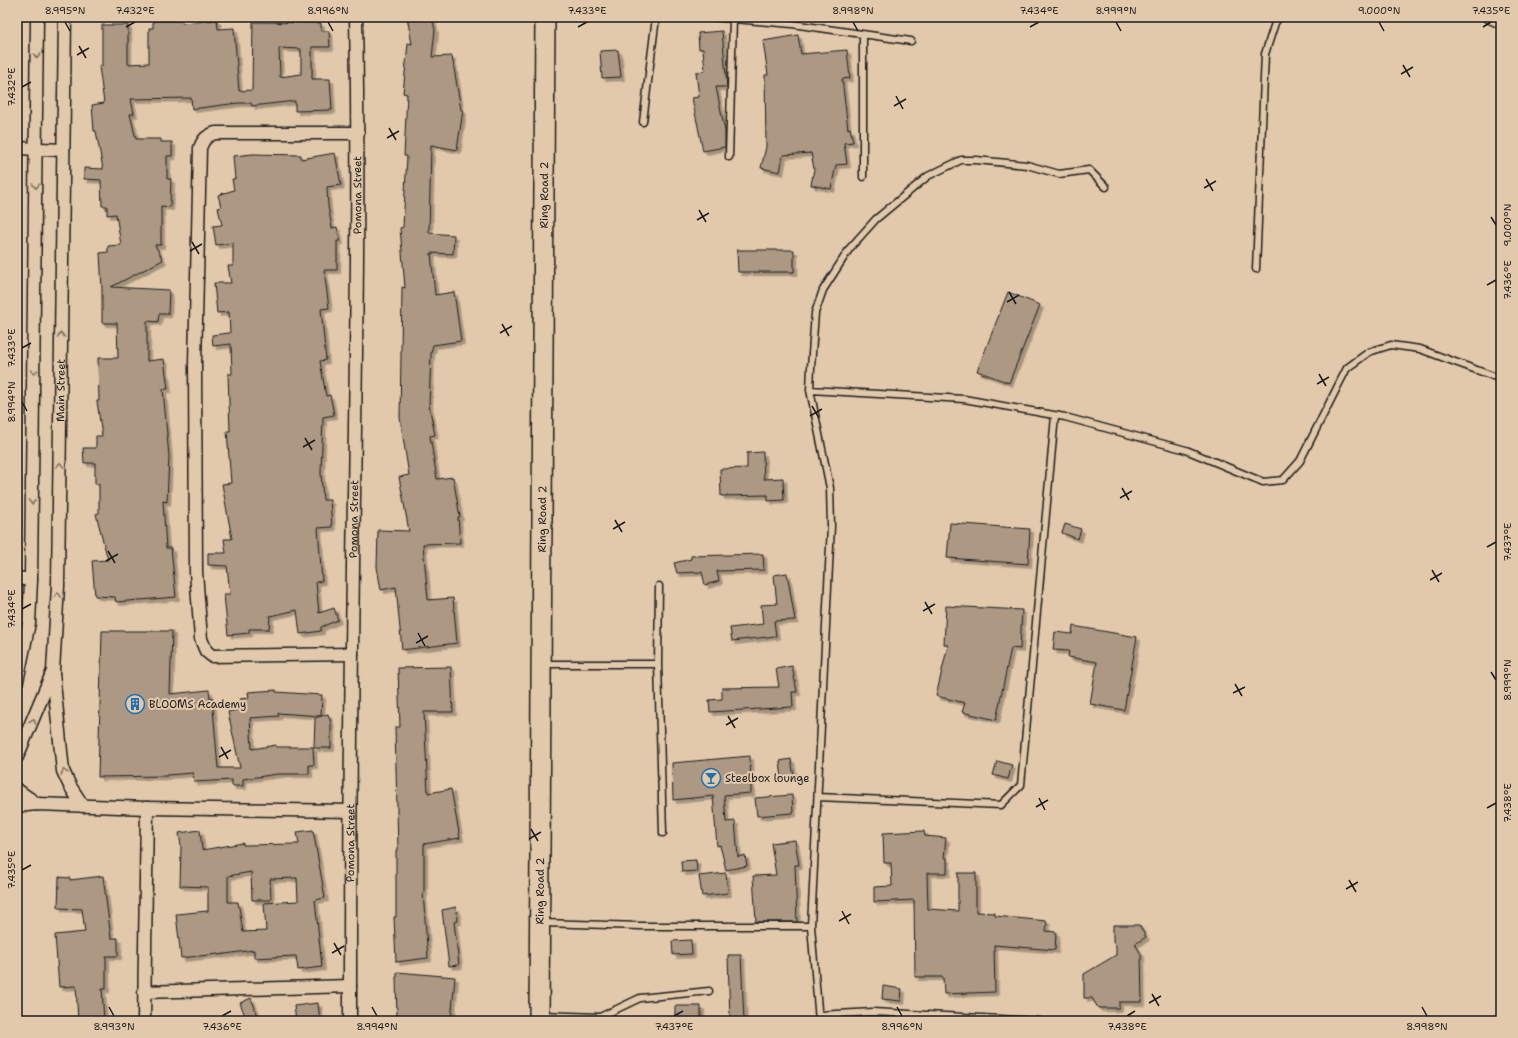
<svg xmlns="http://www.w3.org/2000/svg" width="1518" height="1038" viewBox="0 0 1518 1038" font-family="'Shantell Sans',sans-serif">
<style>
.building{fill:#ac9883;stroke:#1c1c1c;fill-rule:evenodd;filter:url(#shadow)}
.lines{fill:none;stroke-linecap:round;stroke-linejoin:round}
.service-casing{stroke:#1c1c1c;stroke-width:9}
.minor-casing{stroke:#1c1c1c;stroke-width:15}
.primary-casing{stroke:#1c1c1c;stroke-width:22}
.service{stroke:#e3c9ab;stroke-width:6}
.minor{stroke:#e3c9ab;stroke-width:12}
.primary{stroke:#e3c9ab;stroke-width:19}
.oneway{stroke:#807264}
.ticks{fill:none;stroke:#1c1c1c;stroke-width:1.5}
.labels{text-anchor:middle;stroke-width:4;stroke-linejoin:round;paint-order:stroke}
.street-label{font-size:11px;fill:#1c1c1c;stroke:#e3c9ab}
.poi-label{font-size:11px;fill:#1c1c1c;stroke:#e3c9ab;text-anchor:start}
.neatline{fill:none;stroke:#1c1c1c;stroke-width:1.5}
.ticks-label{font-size:10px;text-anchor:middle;fill:#1c1c1c}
</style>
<defs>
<filter id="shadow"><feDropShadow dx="3.5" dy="3.5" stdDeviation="0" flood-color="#0004"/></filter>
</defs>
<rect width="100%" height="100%" fill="#e3c9ab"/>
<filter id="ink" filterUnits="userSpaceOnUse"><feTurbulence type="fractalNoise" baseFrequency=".025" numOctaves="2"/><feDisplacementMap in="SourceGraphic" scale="8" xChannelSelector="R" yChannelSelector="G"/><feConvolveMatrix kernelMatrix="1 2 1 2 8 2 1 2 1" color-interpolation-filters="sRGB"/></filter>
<g filter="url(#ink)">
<path class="building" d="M407,17H432L435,30L432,57L452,56L461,110H463L457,150L431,145L429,233L454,235L453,254L431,253L435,295L454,292L461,341L433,345L431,353L429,405L435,435L430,436L437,479L453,477L460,517H458L460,543L423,544L428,600L453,598L457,643L402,650L396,587L381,590L377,567L378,530L409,531L399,477L409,475L400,418L402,287L405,288L400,228L403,227L407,156H404L407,94L403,93L408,43L412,44Z
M217,20L218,29L234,28L239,91L252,90L253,22L321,23V31H329L330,47H312V79H330L332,110L295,111V101L252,106L251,103H238L192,109L191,98L131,99L134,114H130L136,139H161V142H172V156H167V179H171L170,207L161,206V245H155L163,260L111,287L169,290L168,314H159L158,322L147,321V361L164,359L168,389H163L169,457L167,502L163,501L166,548H171L176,597L116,602L115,597L95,596L92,561L108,560L96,514L99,513V484H95V463H84L83,448H96V436H102L97,401H99L98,358H118L117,323H102V290L100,253L108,252V246L121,245L116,214L107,215V206H102L101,180L84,179V168L103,169L96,131H94L92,105L104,103L99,66H102V25H128V64L149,63V28H153V21H182V23ZM279,48L301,49V74L280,77Z
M722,31L727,87H716L725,131V147L703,151L692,98L699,97L696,72L705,71L703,49H699L698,33Z
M798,35L801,54L847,50L850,78L842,79L848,129L850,128L853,142L844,143L847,164L836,165L831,189L811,185L814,169L811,153L783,155L780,172L761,168L766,147L765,75H768L763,41Z
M618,50L621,77L602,78L600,51Z
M335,153L341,185L327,187L328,206L332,228L337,227L340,241H337V270H324L329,308L321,309L326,360L320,361L326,396L330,395L334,415L323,417L321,473L323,500H330L332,527L318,528L322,581L316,582L319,613L334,608L338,620L321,627V631L300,634L297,610L270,616L269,629H249V633L228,635L224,594H230L227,566L208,565V553H226L224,539H232L222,484L231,483L227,431H230L228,374H232L231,344L213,346L212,335L230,333L229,312L217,313L214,283H231L228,266H233V243L216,245L213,226L222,225L218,208L221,207L218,195L234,190L232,179H235L233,156L253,154L301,155V159Z
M737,250H794V272H738Z
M1008,292L1040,305L1009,383L977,371Z
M763,452L764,479L783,478L784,500L768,501V495L721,496L720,469L747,468V453Z
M950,523L1030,529L1028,564L947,558Z
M1065,524L1081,529L1078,539L1062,533Z
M763,554L764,570L717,571L719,581L705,585L702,572L677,573L674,563L691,559V556Z
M787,573L795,620L774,621L776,636L732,641L730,628L763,624L761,605L777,604L774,575Z
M946,606L1022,610L1020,649L1011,648L996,720L962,712L965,703L936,696L948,645L944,644Z
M1073,626L1137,637L1124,710L1090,704L1097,662L1068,657L1069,651L1053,650L1055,632L1072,634Z
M102,631H172L170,694L209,690L210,698L212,697L218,768H240L228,712L241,709L240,699L249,698L248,692L276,690V692L322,695L321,716L278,713L279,716L250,718L252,749L276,745V747H313L314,765H309V774H278L243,779V786H232V780L194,782L193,773L167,775V776L98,777Z
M792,666L797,692H792L793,707L710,712L709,700L722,699V688L779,687L776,669Z
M451,667L453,712H424L428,793L451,789L460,838L424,844V893H423L428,958L396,962L394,917H396V850H398L395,727H400L398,668Z
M328,714L331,723V748H314L315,718Z
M750,756L751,793L724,795L726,822L735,821L738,857L745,855L747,866L726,870L720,845L717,846L713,796L673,800L672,763Z
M791,759L794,777L782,779L780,761Z
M997,761L1012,765L1008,779L993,775Z
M792,795L793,813L757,816L755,798Z
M200,830L202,850L243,843V845L299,844L297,832L313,830L325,898L315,900L322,967L298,970L296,956L254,958V950L218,955V954L181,958L176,914L208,911V887L180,886L181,846L179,833ZM251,872L252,900H271L270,879L297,878L298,901L264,903L266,931L243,932L238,902H228V876Z
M924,831L925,836L946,838L944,858H947V873H927L928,909L958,911V873H976V912L995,913V916L1047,921L1046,931L1056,932L1055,950L994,945L995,992L944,994L943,977H915L914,900L874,902V887L892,886L891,863H884L883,833Z
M795,840L799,865H795L797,922H756L753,876L776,875L771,843Z
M696,860L697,871L682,872L681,861Z
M726,873L728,893L702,896L699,876Z
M103,876L111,938H118V956H106V989H102L104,1021H78L76,986L59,987L55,935L85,932L82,909L58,908L59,877L70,878V880Z
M456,907L458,921L454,922L459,965L449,966L442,910Z
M1113,925H1139L1146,937L1135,944L1141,954L1142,1002H1119V1008H1098L1092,998H1084V974L1116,955V946L1113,941Z
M691,940L692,954L673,955L672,941Z
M728,955H741L744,1021H730Z
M397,972L455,977L451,1021H397L396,977H397Z
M883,986L902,989L901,1001L882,999Z
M251,998L260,1021H247L240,1003Z
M318,1003L320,1021H296L294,1006Z
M675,1006H701V1021H675Z"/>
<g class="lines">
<g class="service-casing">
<path id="service" d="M711,17L792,24L911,41
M643,122L656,17
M729,157L733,19
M863,177V35
M1256,269L1265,54L1275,23L1279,17
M810,390L964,399L1065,417L1186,450L1263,482L1283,480L1300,461L1347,368L1369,352L1391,345L1420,349L1501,379
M542,664H658L663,833
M658,664L659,586
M818,797L1001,805L1021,785L1055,416
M543,923L640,926H811
M540,1015L600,1017L610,1021
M819,1015L873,1012L1039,1021
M600,1017L640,998L709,991
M819,1021L811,926L831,526L830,488L810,390L811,367L815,313L823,290L850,248L876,219L928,176L961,160H976L1027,165L1059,174L1089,170L1106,187"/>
</g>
<g class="minor-casing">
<g id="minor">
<path d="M1490,17L1501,22"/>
<path d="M17,148L63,150"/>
<path d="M17,578L31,580"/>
<path d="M352,654L212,656L206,651L201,639L196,572L195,364L200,148C203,139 207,136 215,133H358"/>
<path d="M53,673L63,771L70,786L83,806"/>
<path d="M17,681L29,623L31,580L37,17"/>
<path id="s1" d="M17,757L53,671L58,586L65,17"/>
<path d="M17,790L37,804"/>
<path d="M17,806L37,804L147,808L350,811"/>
<path d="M144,992L350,986"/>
<path d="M144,1021L147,808"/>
<path id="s2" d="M350,1021C350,898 350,775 352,653C354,441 360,229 356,17"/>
</g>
</g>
<g class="primary-casing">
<g id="primary">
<path id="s3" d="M539,1021L545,17"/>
</g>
</g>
<use href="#service" class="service"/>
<use href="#minor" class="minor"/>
<use href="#primary" class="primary"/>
</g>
<defs><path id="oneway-chevron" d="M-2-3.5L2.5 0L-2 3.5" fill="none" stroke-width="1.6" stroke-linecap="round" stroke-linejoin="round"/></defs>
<g class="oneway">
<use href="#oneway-chevron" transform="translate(37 56) rotate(90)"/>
<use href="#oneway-chevron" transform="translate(36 186) rotate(91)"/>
<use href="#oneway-chevron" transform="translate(61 335) rotate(-89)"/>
<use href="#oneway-chevron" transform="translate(34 372) rotate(91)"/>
<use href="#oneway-chevron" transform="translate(60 465) rotate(-89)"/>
<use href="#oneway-chevron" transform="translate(32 502) rotate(91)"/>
<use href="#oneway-chevron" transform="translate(58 595) rotate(-87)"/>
<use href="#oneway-chevron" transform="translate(33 721) rotate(-68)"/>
<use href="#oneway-chevron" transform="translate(64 772) rotate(-106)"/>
</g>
</g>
<path class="ticks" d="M65,22L70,31M328,22L333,31M853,22L858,31M1116,22L1121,31M1379,22L1384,31M126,27L135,22M578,27L587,22M1030,27L1039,22M1483,27L1491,22M79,46L86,58M77,55L89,48M1403,65L1410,77M1401,74L1413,67M22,87L31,82M896,96L903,109M894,106L906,99M389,128L396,140M387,138L399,131M1206,179L1213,191M1204,188L1216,181M699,210L706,222M1491,217L1496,225M697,220L709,213M192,242L199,254M190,251L202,244M1487,285L1496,280M1009,292L1016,304M1007,302L1019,295M502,324L509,336M500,333L512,326M22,348L31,343M1319,374L1326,386M1317,384L1329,377M22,402L27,411M812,406L819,418M810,416L822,409M305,438L312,450M303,447L315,440M1122,488L1129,500M1120,498L1132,491M615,520L622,532M613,529L625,522M1487,547L1496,542M108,551L115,563M106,561L118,554M1432,570L1439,582M1430,580L1442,573M925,602L932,614M22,609L31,604M923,611L935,604M418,633L425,646M416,643L428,636M1491,672L1496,680M1235,684L1242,696M1233,693L1245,687M728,716L735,728M726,725L738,718M221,747L228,759M219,757L231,750M1039,798L1045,810M1036,807L1048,800M1487,808L1496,803M531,829L538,841M529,839L541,832M22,870L31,865M1349,880L1356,892M1346,889L1358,882M842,911L849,924M839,921L851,914M334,943L341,955M332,953L344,946M1152,994L1159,1006M1149,1003L1161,996M109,1007L114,1016M372,1007L377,1016M897,1007L902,1016M1422,1007L1427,1016M222,1016L231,1011M674,1016L683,1011M1127,1016L1135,1011"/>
<defs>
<g id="building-ring" transform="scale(1)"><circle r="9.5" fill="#e3c9ab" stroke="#1f6fb2" stroke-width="1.5"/><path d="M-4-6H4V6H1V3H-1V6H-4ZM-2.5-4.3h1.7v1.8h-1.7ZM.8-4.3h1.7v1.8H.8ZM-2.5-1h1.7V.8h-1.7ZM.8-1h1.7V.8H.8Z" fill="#1f6fb2"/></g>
<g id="bar-ring" transform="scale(1)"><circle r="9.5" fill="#e3c9ab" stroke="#1f6fb2" stroke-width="1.5"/><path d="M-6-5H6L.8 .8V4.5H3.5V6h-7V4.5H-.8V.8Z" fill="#1f6fb2"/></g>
</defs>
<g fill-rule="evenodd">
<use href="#building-ring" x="135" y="704"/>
<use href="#bar-ring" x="711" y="778"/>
</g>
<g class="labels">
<g class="street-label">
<text dy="4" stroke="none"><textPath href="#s2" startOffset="826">Pomona Street</textPath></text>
<text dy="4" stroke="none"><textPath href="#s3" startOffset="826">Ring Road 2</textPath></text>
<text dy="4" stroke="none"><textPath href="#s1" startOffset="374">Main Street</textPath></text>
<text dy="4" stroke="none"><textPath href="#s2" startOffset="502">Pomona Street</textPath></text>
<text dy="4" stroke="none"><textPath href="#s3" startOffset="502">Ring Road 2</textPath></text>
<text dy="4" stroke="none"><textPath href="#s2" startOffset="178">Pomona Street</textPath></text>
<text dy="4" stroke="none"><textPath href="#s3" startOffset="130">Ring Road 2</textPath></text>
</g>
<g class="poi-label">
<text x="149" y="708">BLOOMS Academy</text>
<text x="725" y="782">Steelbox lounge</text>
</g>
</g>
<rect width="1518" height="1038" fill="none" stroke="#e3c9ab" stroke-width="44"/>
<rect x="22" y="22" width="1474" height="994" class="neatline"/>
<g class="ticks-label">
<text x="65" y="14">8.995°N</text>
<text x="135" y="14">7.432°E</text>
<text x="328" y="14">8.996°N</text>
<text x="587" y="14">7.433°E</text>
<text x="853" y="14">8.998°N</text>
<text x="1039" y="14">7.434°E</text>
<text x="1116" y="14">8.999°N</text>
<text x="1379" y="14">9.000°N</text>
<text x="1491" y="14">7.435°E</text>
<text transform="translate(11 87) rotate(-90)" y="4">7.432°E</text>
<text transform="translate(1507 225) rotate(-90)" y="4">9.000°N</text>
<text transform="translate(1507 280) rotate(-90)" y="4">7.436°E</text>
<text transform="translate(11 348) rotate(-90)" y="4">7.433°E</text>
<text transform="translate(11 402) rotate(-90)" y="4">8.994°N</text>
<text transform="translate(1507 542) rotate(-90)" y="4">7.437°E</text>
<text transform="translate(11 609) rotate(-90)" y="4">7.434°E</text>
<text transform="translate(1507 680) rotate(-90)" y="4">8.999°N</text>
<text transform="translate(1507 803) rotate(-90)" y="4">7.438°E</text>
<text transform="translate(11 870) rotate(-90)" y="4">7.435°E</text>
<text x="114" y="1030">8.993°N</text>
<text x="222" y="1030">7.436°E</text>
<text x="377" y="1030">8.994°N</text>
<text x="674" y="1030">7.437°E</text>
<text x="902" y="1030">8.996°N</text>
<text x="1127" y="1030">7.438°E</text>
<text x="1427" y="1030">8.998°N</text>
</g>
</svg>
